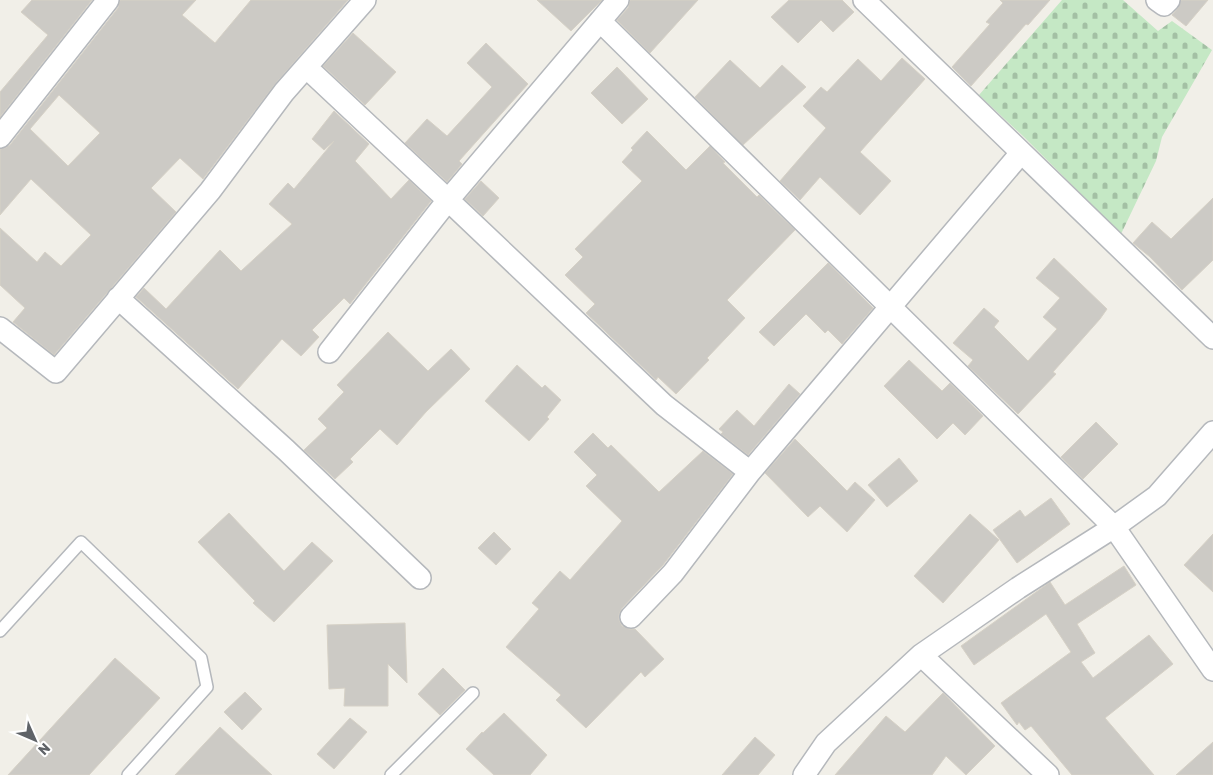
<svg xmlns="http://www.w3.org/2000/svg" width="1213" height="775" viewBox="0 0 1213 775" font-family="Rubik,sans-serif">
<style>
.cemetery{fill:url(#cemetery-stones)}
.building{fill:#cccac5;stroke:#d6d1c6;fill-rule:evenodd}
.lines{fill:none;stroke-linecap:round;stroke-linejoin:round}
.lane-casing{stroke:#b5b8bc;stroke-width:14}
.street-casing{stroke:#b5b8bc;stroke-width:24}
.lane{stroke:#fff;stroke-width:11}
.street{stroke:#fff;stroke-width:21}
</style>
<defs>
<pattern id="cemetery-stones" width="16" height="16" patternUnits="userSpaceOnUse" patternTransform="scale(1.25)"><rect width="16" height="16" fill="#c5e8c5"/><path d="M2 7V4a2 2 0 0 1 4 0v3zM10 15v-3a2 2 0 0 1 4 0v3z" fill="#a3c0a4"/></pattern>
</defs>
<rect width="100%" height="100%" fill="#f1efe8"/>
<path class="cemetery" d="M1062,0H1123L1158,31L1172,21L1212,50L1162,137L1156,161L1121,234L1024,137L979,95Z"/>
<path class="building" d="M32,0H92L0,117V92L48,35L21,12Z
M120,0H196L182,15L215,43L251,0H348L275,84L203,179L180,158L151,188L176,212L54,355L13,322L25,308L0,285V228L37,262L45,252L61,266L91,235L31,179L0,215V149L5,148L10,145L118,8ZM59,95L100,133L68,166L30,129Z
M537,0H602L571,31Z
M630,0H698L650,53L617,20L628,8Z
M789,0H842L854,12L833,32L821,20L798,43L771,17Z
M1000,0H1050L1028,25L1026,24L971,86L952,67L990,24L986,22L1003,3Z
M1181,0H1208L1186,26L1172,15L1178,8Z
M353,33L396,72L365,105L323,66Z
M486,43L528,84L459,161L462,164L447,182L405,143L427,119L447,136L492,87L467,63Z
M902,58L925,79L860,152L891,181L860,215L820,177L800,200L780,181L826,128L803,106L821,87L827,92L858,59L881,81Z
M730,60L760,88L782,65L806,87L743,145L695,97Z
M617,67L648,99L622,124L591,93Z
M334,111L369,144L355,161L391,199L409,180L431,201L350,304L344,298L312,330L319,337L301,356L282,339L238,389L136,297L144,288L166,309L220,250L241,271L292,224L269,204L288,183L294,189L334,141L324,150L312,139Z
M647,131L686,170L710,146L725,162L723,163L757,197L759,195L795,230L727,300L745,318L707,358L709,360L676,394L658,377L656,380L586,313L595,304L565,275L583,257L575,249L642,181L622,162L633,150L631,148Z
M481,181L499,198L483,216L465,199Z
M1213,198V260L1182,290L1150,257L1133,243L1152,222L1171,239Z
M1054,258L1107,309L1100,319L1053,372L1056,374L1018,414L968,366L973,360L953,343L984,308L999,321L994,327L1028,361L1057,329L1043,317L1060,298L1036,278Z
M828,263L873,308L842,344L828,330L825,333L806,314L774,346L759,332Z
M388,332L428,371L451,349L470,369L426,412L397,445L380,429L350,459L353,462L335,479L304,450L327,428L318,419L344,392L337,385Z
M909,360L942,391L950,383L983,416L965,435L953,423L937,439L884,386Z
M517,365L542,388L545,385L561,400L547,417L549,419L529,441L485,401Z
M789,384L800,394L748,455L721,434L723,432L719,429L737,410L754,426Z
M1096,422L1118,444L1083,479L1061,457Z
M593,433L608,448L611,445L659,492L703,451L733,474L663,565L622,608L619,614V620L622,626L629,629H635L664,659L645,677L641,672L586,728L556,700L561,695L506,647L539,609L532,603L560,571L570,580L622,521L586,486L597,475L574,452Z
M795,439L847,491L855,482L875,500L847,532L820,506L808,517L765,473Z
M899,458L918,481L887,507L868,485Z
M1051,498L1070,524L1017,563L993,530L1020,510L1025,517Z
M229,513L284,571L312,542L333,561L274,622L253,603L255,601L198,542Z
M970,514L999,540L943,603L914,576Z
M494,532L511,549L496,565L478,548Z
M1213,534V592L1184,565Z
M1124,566L1136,585L1077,624L1095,653L1081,662L1093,678L1149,635L1173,664L1105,718L1154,775H1072L1031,726L1025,730L1019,722L1017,725L1001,703L1071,652L1046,614L974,665L961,646L1050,582L1065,605Z
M405,623L407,683L388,664V706H344L345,688L329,689L327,625Z
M115,658L160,698L89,775H8Z
M443,668L465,690L440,715L418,694Z
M245,692L262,709L242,730L224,712Z
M943,693L995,746L966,775L946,756L932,775H835L886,716L905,732Z
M504,713L547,755L530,775H494L466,749L482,732L483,733Z
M350,718L367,732L334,769L317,754Z
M220,727L272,775H175Z
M755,737L775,755L758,775H722Z
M1213,742V775H1176Z"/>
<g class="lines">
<g class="lane-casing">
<path id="lane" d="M0,631L81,542L201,658L207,687L128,775
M391,775L473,693"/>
</g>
<g class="street-casing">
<path id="street" d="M864,0L1213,338
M1157,0L1164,5L1169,0
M600,21L1114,527L1213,670
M306,67L448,200L618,0
M0,137L108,0
M118,298L286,450L420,578
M0,328L56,372L210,191L284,92L365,0
M329,352L448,200L664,405L750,472
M631,617L673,573L750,472L1021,153
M921,655L1048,775
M804,775L826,743L921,655L1018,588L1114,527L1157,496L1213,432"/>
</g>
<use href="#lane" class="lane"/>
<use href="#street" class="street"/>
</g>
<g transform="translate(35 740) rotate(135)" stroke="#ffffff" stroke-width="4" paint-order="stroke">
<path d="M0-4L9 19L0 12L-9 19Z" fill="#5f6368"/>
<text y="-8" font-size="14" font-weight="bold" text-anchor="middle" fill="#5f6368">N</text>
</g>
</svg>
